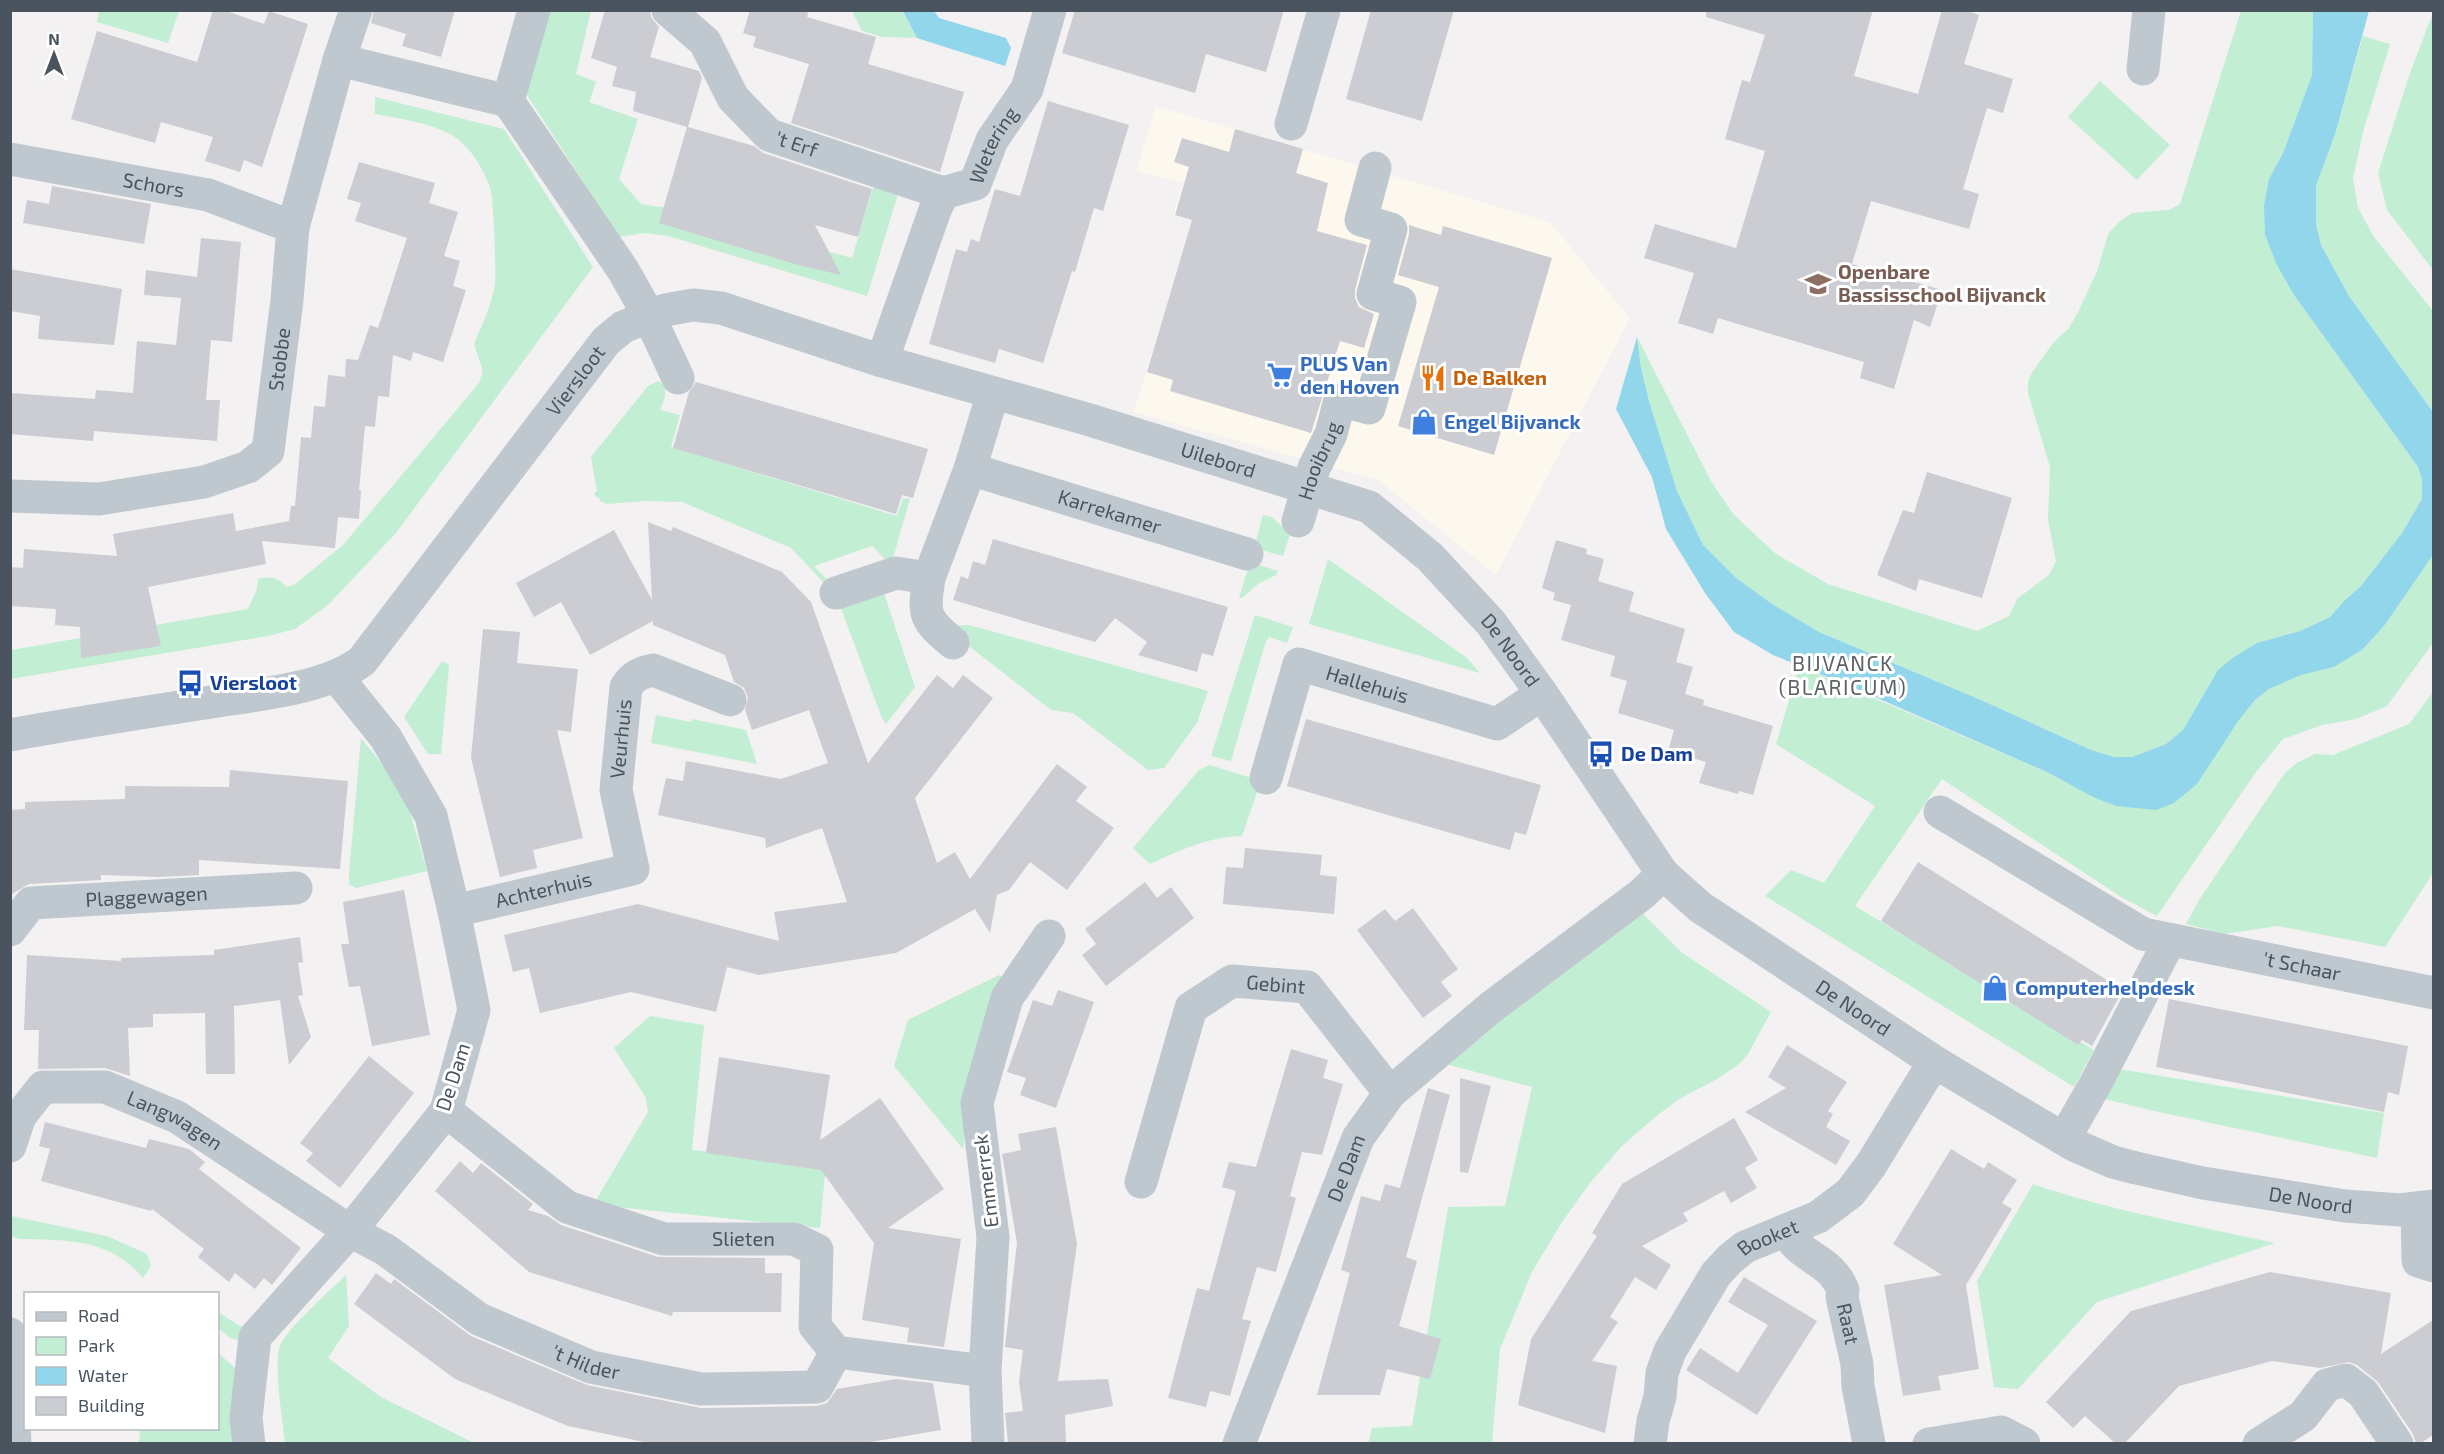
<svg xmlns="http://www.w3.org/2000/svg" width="2444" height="1454" viewBox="0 0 2444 1454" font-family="'Exo 2',sans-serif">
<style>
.commercial{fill:#fcf8ed}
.green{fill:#c2eed4}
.water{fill:#91d6ea}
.building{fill:#cbcdd3}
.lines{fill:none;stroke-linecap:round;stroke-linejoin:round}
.minor{stroke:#bfc8cf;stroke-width:33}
.labels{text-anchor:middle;stroke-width:6;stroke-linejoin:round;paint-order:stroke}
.street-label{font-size:20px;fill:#49545e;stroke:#fff}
.education-label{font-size:20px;font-weight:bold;fill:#785e54;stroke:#fff;text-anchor:start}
.shop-label{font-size:20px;font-weight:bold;fill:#366cbe;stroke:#fff;text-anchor:start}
.food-label{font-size:20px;font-weight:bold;fill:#c56008;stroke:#fff;text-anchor:start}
.transit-label{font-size:20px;font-weight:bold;fill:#164399;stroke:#fff;text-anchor:start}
.neighbourhood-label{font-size:21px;letter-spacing:1.5px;fill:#5e6166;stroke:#fff}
</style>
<rect width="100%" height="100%" fill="#f3f1f1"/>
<path class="commercial" d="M1156,106L1550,222L1630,318L1496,575L1378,480L1134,412L1192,220L1173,215L1183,183L1136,171Z"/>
<path class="green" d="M99,11H179L168,43L97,22Z
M545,11H591L576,74L596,82L589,102L638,119L619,179L641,204L668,208L852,258L877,174L902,181L867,296L668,236L645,233L619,237L523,89Z
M852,11H903L917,38L882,37L862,31Z
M2241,11H2313L2312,75L2283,153L2269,179L2294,295L2418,467L2422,480V499L2402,533L2361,586L2344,601L2330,617L2300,631L2257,643L2218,670L2183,730L2166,744L2132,757H2114L2091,750L1981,700L1819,632L1772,604L1735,577L1703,545L1677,491L1649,401L1641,368L1637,337L1712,483L1734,515L1776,554L1828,584L1977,631L2009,616L2018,598L2049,575L2056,561L2048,520L2050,467L2028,393V381L2033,371L2053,343L2069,328L2079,310L2098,269L2108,234L2119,222L2132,213L2169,210L2180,204Z
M2433,13V270L2387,210L2378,173L2410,73Z
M2363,36L2390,44L2363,132L2353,178L2358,208L2374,237L2433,311V412L2349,296L2321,245L2316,224V186L2336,131Z
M2100,81L2170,145L2137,180L2068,117Z
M375,97L504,129L593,267L396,533L328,605L295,629L268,636L11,679V650L248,609L257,589L258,579C270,576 278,577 286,587L294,585L343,545L479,383L483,371L474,344C482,325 492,304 495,284C496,271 494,199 490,188C484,169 468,143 450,134C427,122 400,119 375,114Z
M658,381C671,386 664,399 660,410L680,415L671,447L897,516L903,498L910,499L891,565L872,546L814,566L831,584L827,586L791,548L682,502L643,501L607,504L600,501L599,497H596L594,493L597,491L591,457L648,386Z
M1263,515L1272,517L1290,534L1283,556L1254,548Z
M2433,555V643L2387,706L2356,719L2322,725L2283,739L2256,772L2157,916L2121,897L1942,779L1855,906L2094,1050L2074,1087L1765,896L1791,870L1824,883L1875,806L1776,744L1799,666L2049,773L2094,797L2116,806L2132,807L2197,784L2239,720L2255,700L2269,689L2301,675L2334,667L2362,650L2384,626Z
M1328,559L1467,658L1480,673L1309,624Z
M1250,562L1278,571L1276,575L1258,584L1242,598H1239Z
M883,590L915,687L886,724L882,718L839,603Z
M1255,615L1293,627L1287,643L1269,637L1266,641L1231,761L1211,756Z
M969,625L1208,691L1197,723L1164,768L1148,770L1073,713L1051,710L943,626Z
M442,661L448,664L449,667L441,754H428L404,717Z
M2433,692V873L2385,947L2278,926L2224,934L2186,924L2199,900L2284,774L2297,763L2315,754L2333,755L2409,724Z
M656,715L691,722L692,719L746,730L757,764L651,743Z
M361,738L382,764L408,805L427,871L356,888L349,884V874Z
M1210,765L1261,781L1242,836C1208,837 1181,850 1150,864L1133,848L1199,770Z
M1643,914L1681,952L1771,1012L1748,1054L1739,1064L1717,1079L1679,1099L1654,1118L1622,1146L1590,1183L1562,1222L1532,1272L1500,1349L1492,1443L1368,1444L1372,1428L1412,1426L1448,1207L1505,1206L1532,1087L1442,1063Z
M999,975L1007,980L970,1083L963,1149L894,1066L908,1020Z
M650,1016L704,1025L692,1150L826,1163L820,1228L617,1207L595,1202L648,1112L646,1098L614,1048Z
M2119,1069L2384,1113L2377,1158L2154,1111L2104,1099Z
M2033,1184C2111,1211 2194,1225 2275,1243L2097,1302L2018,1389L1994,1387L1977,1281Z
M11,1216L107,1236L147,1254L151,1266L143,1278C110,1238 66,1240 19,1239L11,1236Z
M346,1275L349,1326L328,1358L381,1397L474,1443H285C283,1421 273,1366 280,1346C286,1329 331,1290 346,1275Z
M218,1312L243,1328L248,1343L230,1338L218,1328Z
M218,1353L235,1368L244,1443L139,1444L140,1429L218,1428Z"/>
<path class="water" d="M2313,10L2369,11L2336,131L2316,186V224L2321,245L2349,296L2433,412V555L2384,626L2362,650L2334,667L2301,675L2269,689L2255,700L2239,720L2197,784L2174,803L2156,810L2116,806L2093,797L2049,773L1859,690L1773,655L1734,632L1705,593L1666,529L1652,477L1616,409L1637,337L1641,368L1649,401L1677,491L1703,545L1735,577L1772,604L1819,632L1981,700L2091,750L2114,757H2132L2166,744L2183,730L2218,670L2234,657L2257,643L2300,631L2330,617L2344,601L2361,586L2402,533L2422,499V480L2418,467L2294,295L2277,265L2265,235L2264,206L2269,179L2283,153L2312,75Z
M903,11H934L939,18L1006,38L1011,48L1005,66L917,38Z"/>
<path class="building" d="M213,10H223L264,24L269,11L308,24L262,167L244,160L240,172L205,161L213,137L161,122L155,143L71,119L97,31L197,62Z
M374,10H455L441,57L402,46L406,34L371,23Z
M605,10H650L651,17L659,27L650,57L699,71L702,78L688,127L754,146L763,153L872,189L858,237L815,225L841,275L798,265L659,223L687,127L633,111L636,92L612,86L617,67L591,58Z
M750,10H809L807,17L876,37L868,64L964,92L940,172L791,123L809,64L753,47L756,37L743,33Z
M1075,10H1284L1266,72L1206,54L1195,93L1062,53Z
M1371,10H1454L1422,121L1346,99Z
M1706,10H1873L1854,76L1918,94L1942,10H1965L1979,15L1964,64L2013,79L2003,113L1987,108L1963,189L1979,194L1969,229L1871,201L1852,264L1942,290L1930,327L1914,320L1894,389L1860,378L1864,362L1718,318L1713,334L1678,323L1694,273L1644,258L1655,224L1736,248L1765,151L1725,139L1742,80L1750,82L1765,35L1706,17Z
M1048,101L1129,125L1103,211L1094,208L1075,272L1072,271L1043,363L999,349L995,363L929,344L956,249L967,252L971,239L979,242L995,189L1020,196Z
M1235,129L1303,149L1296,173L1328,183L1317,231L1367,245L1355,290V298L1359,307L1374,314L1364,348L1340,341L1311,433L1170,391L1173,380L1147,372L1192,220L1175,215L1189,167L1174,162L1182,138L1229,152Z
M359,162L435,183L429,203L458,212L444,256L460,261L453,286L466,290L443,362L413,352L411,361L393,355L389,397L378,396L375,427L365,426L359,490L361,491L359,519L338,517L335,548L262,541L266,564L148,587L161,646L81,658L80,627L55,625L56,609L10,606V567L23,568L24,549L117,556L113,534L233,513L236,531L289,521L291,506H295L301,437L311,438L314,406L325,407L328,375L345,377L346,359L358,360L370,325L378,328L407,238L355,221L361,203L347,199Z
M52,186L151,204L144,244L23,223L27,200L49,204Z
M1409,225L1441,235L1443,226L1552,258L1494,455L1398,426L1439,287L1398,275L1409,234Z
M201,238L241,242L232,342L211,340L206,400H220L217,441L94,431L93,441L10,434V393L95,399L96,390L133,393L137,341L176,345L181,298L144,295L146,270L197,277Z
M10,269L122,289L114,345L38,339L40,316L10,311Z
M696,382L928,449L913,498L902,495L896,514L673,448L689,392Z
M1927,472L2012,498L1982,598L1919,579L1916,591L1877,575L1903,510L1914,513Z
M648,522L671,531L673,527L782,572L811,602L868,763L937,675L953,688L963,675L993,698L915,798L937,863L955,852L970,879L1057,764L1087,787L1076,801L1114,828L1067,890L1030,862L1009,890L997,895L990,933L975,909L896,953L759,975L727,967L716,1012L631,992L540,1013L529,968L513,972L504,935L638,904L779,941L774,912L847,902L822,828L766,848L765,838L658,815L666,778L683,781L686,761L781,779L828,763L809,710L752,730L745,710L748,697L744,688L734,682L725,655L653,625V621L590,655L561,602L534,617L516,583L614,530L652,600Z
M993,539L1228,607L1213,656L1202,653L1197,672L1138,655L1147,642L1115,618L1095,642L953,600L961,576L968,579L973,561L985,565Z
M1556,540L1587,549L1586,554L1604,559L1598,581L1634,592L1629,611L1685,629L1676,662L1693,667L1685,694L1704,700L1703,705L1773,726L1753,795L1739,791L1738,794L1699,783L1706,762L1668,751L1674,730L1618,713L1627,681L1610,676L1615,656L1561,640L1571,605L1553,600L1555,593L1542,588Z
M483,629L520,632L517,663L578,669L571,732L557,730L583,838L533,850L537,868L500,877L471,758Z
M1306,719L1541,785L1526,835L1515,832L1510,850L1287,786Z
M230,770L348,781L340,869L199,860V875L159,877L101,875V880L29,884L12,894L10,810L25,809V802L125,799V786L229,787Z
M1245,848L1322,855L1320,875L1337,877L1334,914L1223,904L1226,867L1243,868Z
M1918,862L2123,990L2092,1046L2082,1040L2078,1045L1881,921Z
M1145,882L1157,898L1171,887L1194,918L1106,986L1082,955L1096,944L1085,929Z
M404,890L430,1035L372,1046L360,986L349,987L341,944H349L343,902Z
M1413,908L1458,969L1441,982L1452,996L1423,1018L1357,930L1385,909L1395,921Z
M300,937L303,962L298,963L303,995L298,996L311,1037L289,1065L280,1000L234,1006L235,1074H206L205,1013L153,1014V1027L128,1028L130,1076L105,1068L38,1069L39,1030H24L27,955L121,961V958L214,955V950Z
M1058,990L1094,1002L1056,1108L1020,1095L1026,1078L1007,1072L1033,1000L1052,1006Z
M2169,999L2408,1046L2399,1095L2388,1092L2384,1112L2156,1067Z
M1787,1045L1847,1082L1828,1111L1833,1114L1826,1127L1850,1141L1836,1165L1745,1112L1786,1088L1768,1077Z
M1291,1049L1328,1060L1323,1078L1343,1084L1322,1155L1302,1152L1290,1196L1296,1198L1276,1272L1257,1267L1242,1319L1251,1321L1230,1396L1210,1391L1206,1407L1168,1398L1197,1288L1209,1291L1236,1191L1222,1187L1229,1162L1256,1167Z
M369,1056L414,1093L340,1188L306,1161L313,1153L300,1143Z
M719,1057L830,1075L820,1140L880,1098L944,1189L888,1228L961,1239L944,1347L907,1342L909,1328L862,1320L874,1243L821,1170L706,1153Z
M1460,1078L1491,1086L1468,1173L1460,1172Z
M1428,1088L1450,1095L1406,1257L1417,1261L1399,1326L1441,1339L1430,1379L1387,1369L1380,1395H1317L1350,1273L1341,1270L1361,1196L1380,1201L1385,1184L1400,1188Z
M1734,1118L1758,1160L1745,1168L1757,1188L1731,1203L1724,1191L1683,1213L1688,1221L1642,1246L1671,1265L1656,1290L1635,1277L1610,1317L1618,1322L1592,1361L1617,1366L1605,1433L1518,1405L1531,1339L1597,1236L1592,1233L1622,1184Z
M45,1122L146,1148L149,1139L189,1149L205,1162L199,1169L301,1248L272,1285L264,1278L255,1289L235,1273L229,1282L198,1257L204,1249L152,1209L151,1211L41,1181L50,1149L39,1146Z
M1056,1127L1077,1244L1058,1381L1108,1379L1113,1406L1065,1415L1066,1443H1008L1005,1413L1023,1411L1019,1382L1023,1350L1005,1347L1017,1243L1002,1154L1021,1150L1018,1134Z
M1951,1149L1984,1169L1988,1162L2017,1180L2002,1203L2012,1209L1966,1285L1979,1369L1938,1376L1941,1390L1903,1396L1884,1285L1942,1275L1893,1244Z
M460,1161L473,1173L481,1163L533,1204L528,1210L548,1216L561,1225L658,1257L765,1258V1273H782L781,1312H673L672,1316L529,1272L435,1191Z
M2270,1272L2391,1293L2381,1354L2433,1320V1435L2421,1443H2416L2413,1434L2378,1382L2357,1365L2349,1362L2320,1368L2272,1361L2179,1386L2125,1443H2115L2085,1416L2073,1428L2046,1402L2131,1311Z
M376,1273L391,1284L394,1279L471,1336L587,1385L701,1408L817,1406L827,1403L837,1389L896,1379L933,1383L941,1430L865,1443H649L568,1426L455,1379L354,1304Z
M1744,1277L1817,1321L1757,1415L1686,1370L1700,1348L1738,1373L1754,1347L1768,1325L1728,1302Z"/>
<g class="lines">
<g class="minor">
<path id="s1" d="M668,10L705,42L733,98L769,135L943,193"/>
<path d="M339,60L508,101L623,270L649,316L678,378"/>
<path d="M2143,69L2149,10"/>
<path d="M508,101L534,10"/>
<path d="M1291,124L1324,10"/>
<path id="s2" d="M10,159L208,195L293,227"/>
<path id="s3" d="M882,361L935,210L943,193L975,184L992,140L1027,89L1050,10"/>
<path id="s4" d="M970,469L1247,554"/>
<path id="s5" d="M10,496L99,499L204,482L248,467L268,451L287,300L293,227L339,60L356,10"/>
<path id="s6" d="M1298,521L1314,468L1331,434L1340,400L1369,408L1400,302L1373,294L1391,229L1361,220L1375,168"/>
<path d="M836,593L896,573L929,578"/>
<path d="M953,643C924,619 923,615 929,578L970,469L993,393"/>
<path id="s7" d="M10,735C75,723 140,713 205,703C252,695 324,690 362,661L606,341L623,327L665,310L693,305L721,308L882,361L1090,420L1369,507L1430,557L1491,623L1542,694L1663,874L1700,907L1938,1064L2074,1145L2113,1162L2136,1168L2203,1183L2345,1206L2400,1210L2434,1206"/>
<path id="s8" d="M1266,778L1299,664L1497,724L1542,694"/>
<path id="s9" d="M1940,812L2143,934L2434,993"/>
<path id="s10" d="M454,911L633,869L616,790L626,687C633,676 640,673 653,670L730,700"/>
<path id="s11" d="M10,930L31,903L296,888"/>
<path id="s12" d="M446,1111L567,1207L664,1239H794L817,1250L815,1326L836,1352L985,1371"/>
<path d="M2064,1139L2096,1083L2170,940"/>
<path id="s13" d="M10,1146L20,1116L43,1087H105L177,1117L350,1231L386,1250L479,1319L591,1367L701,1389L817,1387L836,1352"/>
<path id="s14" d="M1141,1182L1191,1008L1232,981L1307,987L1390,1093"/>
<path d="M2417,1208L2418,1261L2434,1266"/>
<path id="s15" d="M1787,1230C1798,1259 1830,1257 1843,1290L1842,1297L1857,1364L1858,1386L1869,1444"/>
<path d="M10,1334L15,1444"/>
<path d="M249,1444L246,1418L255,1337L350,1231L446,1111L474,1010L454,911L431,816L386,738L337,677"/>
<path d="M988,1444L985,1371L993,1237L977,1103L1007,998L1049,936"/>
<path id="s16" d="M1239,1444L1358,1138L1390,1093L1490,1008L1642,894L1663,874"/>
<path id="s17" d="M1650,1444L1653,1421L1660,1397L1662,1373L1670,1351L1716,1274L1730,1259L1745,1247L1818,1217L1850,1193L1871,1165L1926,1075L1938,1064"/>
<path d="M1929,1444L2001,1432L2024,1444"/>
<path d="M2259,1444L2303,1416L2327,1385L2346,1380L2363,1393L2397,1444"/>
</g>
</g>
<defs>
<g id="school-bare" transform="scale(2.07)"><path d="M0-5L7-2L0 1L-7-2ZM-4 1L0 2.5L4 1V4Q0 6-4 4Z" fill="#8d6e63" stroke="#fff" stroke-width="2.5" paint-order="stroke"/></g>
<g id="supermarket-bare" transform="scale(2.07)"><path d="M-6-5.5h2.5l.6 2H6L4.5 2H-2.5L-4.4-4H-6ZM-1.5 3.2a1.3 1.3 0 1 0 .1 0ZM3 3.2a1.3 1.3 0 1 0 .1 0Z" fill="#3f7fe0" stroke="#fff" stroke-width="2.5" paint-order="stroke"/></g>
<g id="restaurant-bare" transform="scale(2.07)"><path d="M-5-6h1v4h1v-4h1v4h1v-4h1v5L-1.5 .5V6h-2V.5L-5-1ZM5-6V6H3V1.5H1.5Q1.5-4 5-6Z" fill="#e8710a" stroke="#fff" stroke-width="2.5" paint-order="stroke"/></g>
<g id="shop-bare" transform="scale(2.07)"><path d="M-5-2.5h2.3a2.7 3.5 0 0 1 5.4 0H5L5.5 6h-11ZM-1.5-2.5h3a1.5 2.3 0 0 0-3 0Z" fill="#3f7fe0" stroke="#fff" stroke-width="2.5" paint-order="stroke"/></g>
<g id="bus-bare" transform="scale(2.07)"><path d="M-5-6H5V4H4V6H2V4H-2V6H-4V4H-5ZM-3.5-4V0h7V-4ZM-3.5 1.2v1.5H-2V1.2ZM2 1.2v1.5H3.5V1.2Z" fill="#1a4fb4" stroke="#fff" stroke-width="2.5" paint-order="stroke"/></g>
</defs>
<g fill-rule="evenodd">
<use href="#school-bare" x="1818" y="284"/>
<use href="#supermarket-bare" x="1280" y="375"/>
<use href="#restaurant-bare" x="1433" y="378"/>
<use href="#shop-bare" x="1424" y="422"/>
<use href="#bus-bare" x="190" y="683"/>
<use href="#bus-bare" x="1601" y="754"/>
<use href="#shop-bare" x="1995" y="988"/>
</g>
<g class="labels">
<g class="street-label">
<text dy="7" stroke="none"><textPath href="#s3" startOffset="255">Wetering</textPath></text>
<text dy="7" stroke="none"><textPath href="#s1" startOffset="192">'t Erf</textPath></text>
<text dy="7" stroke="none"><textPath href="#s2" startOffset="146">Schors</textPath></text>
<text dy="7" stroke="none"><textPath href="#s5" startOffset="360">Stobbe</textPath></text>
<text dy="7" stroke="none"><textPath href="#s7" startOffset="714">Viersloot</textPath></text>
<text dy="7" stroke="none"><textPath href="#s7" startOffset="1408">Uilebord</textPath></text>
<text dy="7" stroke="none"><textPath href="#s6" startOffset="64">Hooibrug</textPath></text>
<text dy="7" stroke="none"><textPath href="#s4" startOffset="146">Karrekamer</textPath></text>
<text dy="7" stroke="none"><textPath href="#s7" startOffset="1768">De Noord</textPath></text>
<text dy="7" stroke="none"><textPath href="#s8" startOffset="190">Hallehuis</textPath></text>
<text dy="7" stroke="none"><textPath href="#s10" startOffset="316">Veurhuis</textPath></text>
<text dy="7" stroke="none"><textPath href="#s10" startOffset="92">Achterhuis</textPath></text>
<text dy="7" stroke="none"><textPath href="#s11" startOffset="150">Plaggewagen</textPath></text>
<text dy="7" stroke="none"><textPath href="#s9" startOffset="399">'t Schaar</textPath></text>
<text dy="7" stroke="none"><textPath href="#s14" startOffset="274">Gebint</textPath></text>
<text dy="7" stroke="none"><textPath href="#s7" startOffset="2272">De Noord</textPath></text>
<text transform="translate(453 1077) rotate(-72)" y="7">De Dam</text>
<text dy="7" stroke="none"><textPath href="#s13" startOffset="208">Langwagen</textPath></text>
<text dy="7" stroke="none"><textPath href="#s16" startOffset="296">De Dam</textPath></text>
<text transform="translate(986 1181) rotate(-97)" y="7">Emmerrek</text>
<text dy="7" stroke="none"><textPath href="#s7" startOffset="2776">De Noord</textPath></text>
<text dy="7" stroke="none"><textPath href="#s12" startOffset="336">Slieten</textPath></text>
<text dy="7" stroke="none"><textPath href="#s17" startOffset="250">Booket</textPath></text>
<text dy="7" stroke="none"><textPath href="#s15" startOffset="118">Raat</textPath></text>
<text dy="7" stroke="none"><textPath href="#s13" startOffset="688">'t Hilder</textPath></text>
</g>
<g class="education-label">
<text x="1838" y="279">Openbare<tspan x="1838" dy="23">Bassisschool Bijvanck</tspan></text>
</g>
<g class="shop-label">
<text x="1300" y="371">PLUS Van<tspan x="1300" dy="23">den Hoven</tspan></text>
<text x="1444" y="429">Engel Bijvanck</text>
<text x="2015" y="995">Computerhelpdesk</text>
</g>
<g class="food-label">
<text x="1453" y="385">De Balken</text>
</g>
<g class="transit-label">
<text x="210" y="690">Viersloot</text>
<text x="1621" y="761">De Dam</text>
</g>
<g class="neighbourhood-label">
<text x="1843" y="671">BIJVANCK<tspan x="1843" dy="24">(BLARICUM)</tspan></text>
</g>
</g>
<rect width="2444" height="1454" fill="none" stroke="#49545e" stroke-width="24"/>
<rect x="24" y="1292" width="195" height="138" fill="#ffffff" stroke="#b6bbbf" stroke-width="1.5"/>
<rect x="36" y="1312" width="30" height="9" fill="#bfc8cf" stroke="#b6bbbf" stroke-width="1.5"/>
<text x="78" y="1322" font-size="18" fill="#49545e">Road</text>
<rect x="36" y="1337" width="30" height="18" fill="#c2eed4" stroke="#b6bbbf" stroke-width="1.5"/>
<text x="78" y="1352" font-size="18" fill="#49545e">Park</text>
<rect x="36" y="1367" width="30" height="18" fill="#91d6ea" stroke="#b6bbbf" stroke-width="1.5"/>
<text x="78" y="1382" font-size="18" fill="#49545e">Water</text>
<rect x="36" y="1397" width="30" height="18" fill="#cbcdd3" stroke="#b6bbbf" stroke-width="1.5"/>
<text x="78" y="1412" font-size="18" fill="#49545e">Building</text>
<g transform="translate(54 54)" stroke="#ffffff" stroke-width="4.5" paint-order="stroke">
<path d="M0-4.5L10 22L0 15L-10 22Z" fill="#49545e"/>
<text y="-9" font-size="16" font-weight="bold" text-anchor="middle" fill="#49545e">N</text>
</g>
</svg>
